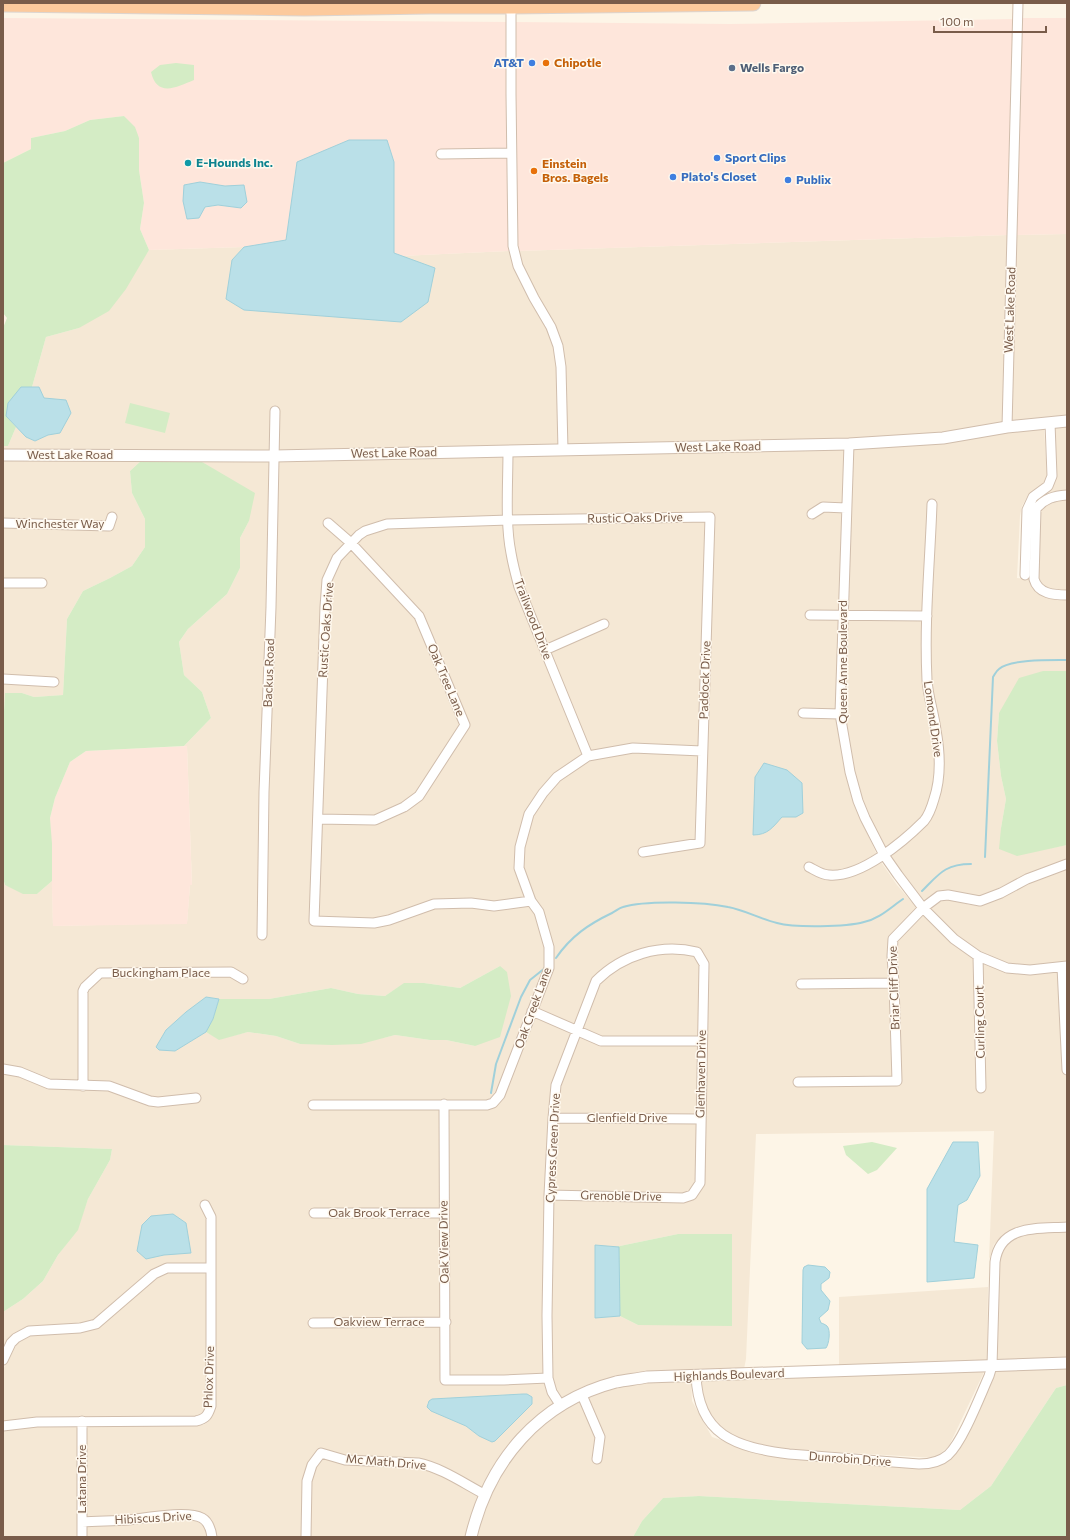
<svg xmlns="http://www.w3.org/2000/svg" width="1070" height="1540" viewBox="0 0 1070 1540" font-family="Commissioner,sans-serif">
<style>
.residential{fill:#f5e8d5;fill-rule:evenodd}
.commercial{fill:#fee6db;fill-rule:evenodd}
.green{fill:#d4ecc5}
.water{fill:#bae0e8;stroke:#a0d0da}
.lines{fill:none;stroke-linecap:round;stroke-linejoin:round}
.stream{stroke:#a0d0da;stroke-width:2}
.minor-casing{stroke:#d0bdac;stroke-width:11}
.tertiary-casing{stroke:#d0bdac;stroke-width:13}
.trunk-casing{stroke:#dcd5d0;stroke-width:17}
.minor{stroke:#fff;stroke-width:9}
.tertiary{stroke:#fff;stroke-width:11}
.trunk{stroke:#fcca9d;stroke-width:15}
.shop-dot{fill:#3f7fe0;stroke:#fff9ef;stroke-width:1.5}
.food-dot{fill:#e8710a;stroke:#fff9ef;stroke-width:1.5}
.service-dot{fill:#5c6f8a;stroke:#fff9ef;stroke-width:1.5}
.culture-dot{fill:#0f9aa8;stroke:#fff9ef;stroke-width:1.5}
.labels{text-anchor:middle;stroke-width:3;stroke-linejoin:round;paint-order:stroke}
.shop-label{font-size:12px;font-weight:bold;fill:#366cbe;stroke:#fff9ef;text-anchor:start}
.food-label{font-size:12px;font-weight:bold;fill:#c56008;stroke:#fff9ef;text-anchor:start}
.service-label{font-size:12px;font-weight:bold;fill:#4e5e75;stroke:#fff9ef;text-anchor:start}
.culture-label{font-size:12px;font-weight:bold;fill:#0d838f;stroke:#fff9ef;text-anchor:start}
.street-label{font-size:12px;fill:#795c4a;stroke:#fff9ef}
</style>
<rect width="100%" height="100%" fill="#fdf5e7"/>
<path class="residential" d="M1067,234V417L1011,423L1017,235Z
M1008,235L1003,424L942,434L890,438L567,446L565,367L537,296L522,265L518,251Z
M244,247L232,260L435,268L400,256L509,251L514,268L530,299L547,329L554,346L556,367L558,446L274,452L3,451V446H8L16,427L26,437L35,441L48,435L44,398L39,387H32L46,337L79,328L138,266L149,250Z
M1067,425V491L1049,493L1039,499L1034,505L1035,499L1053,486L1056,480L1053,426Z
M1044,427L1047,477L1045,482L1028,495L1022,506L1020,516L1017,578L1026,579L1032,510L1030,579L1031,584L1043,596L1056,599H1067V671H1043L999,713L997,741L1001,776L1006,799L1001,828L1046,849L1067,845V859L1026,875L987,894L972,897L950,892L936,893L923,902L888,857L930,819L939,801L943,781V755L941,729L933,700L931,679V616L937,500H928L923,612L847,611L853,448L978,436Z
M844,448L842,504H820L806,514L811,520L824,511L842,512L839,611H806V618L838,619L836,710L800,709L799,717L836,718L845,773L853,802L877,855L856,866L842,870L828,871L807,862L803,869L826,879L843,878L860,873L881,862L897,885L917,908L890,936L889,979L796,980L797,988L890,987L892,1078H794V1086L901,1085L898,979L896,956L897,940L923,914L974,958L977,1092L986,1091L983,962L1058,971L1062,1070L1067,1073V1224L1016,1228L994,1244L989,1260L994,1131L756,1134L746,1359L744,1369L644,1372L562,1400L556,1390L553,1377L551,1316L554,1199L694,1200L697,1197V1195L705,1183L702,950L699,947L696,948L687,946H655L638,950L605,967L592,979L575,1025L538,1010L553,969L554,947L543,911L535,900L523,867L524,847L533,816L547,795L560,779L590,760L634,752L698,755L696,840L638,849L640,857L705,846L714,513L513,516L512,455ZM678,1234L638,1325L620,1316L595,1318V1245L615,1247Z
M504,455V516L386,520L350,538L328,518L322,523L345,543L333,557L323,579L320,607L310,924L375,927L435,908L529,905L535,914L545,947V967L496,1093L491,1099L486,1101L309,1102V1109L440,1108V1209H309V1216L440,1217L441,1318L308,1319V1326L441,1325V1384H504L545,1382L555,1404L531,1422L504,1451L482,1489L440,1466L429,1461L346,1456L318,1451L308,1464L302,1481V1537H216L213,1525L208,1517L195,1511L151,1512L127,1516L86,1518V1425H203L208,1422V1421L212,1416L215,1407L216,1216L207,1200L199,1204L207,1217L206,1264H167L94,1320L79,1324L29,1327L3,1350V1312L23,1299L43,1281L58,1255L77,1230L88,1199L110,1160L112,1149L3,1145V1073L18,1075L36,1084L48,1088L108,1090L158,1105L201,1101L200,1094L158,1098L151,1097L110,1082H87L88,989L102,977L230,976L244,984L249,978L234,969L97,971L81,984L79,991V1082L50,1080L3,1065V878L5,885L37,894L52,881L53,926L187,923L190,885H192L187,746H184L211,718L202,692L184,675L179,642L188,629L227,594L240,568V538L249,521L219,473L197,459ZM500,966L475,1046L446,1040H430L395,1035L383,1038L300,1044L276,1036L248,1032L219,1039L206,1032L175,1051L156,1047L166,1030L186,1012L206,997L219,999H269L331,988L358,994L385,996L405,983H424L460,988ZM151,1216L164,1255L146,1258ZM527,1394L532,1404L495,1441L479,1436L466,1426L439,1414L427,1404L432,1399Z
M3,458L143,459L130,471L132,493L145,519V547L132,566L110,578L83,591L67,619L63,695L34,697L22,693H5L3,729V682L58,686L59,679L3,675V587H46V580L3,579V527H113L117,515L109,512L106,522L3,520Z
M1067,499V591H1056L1046,589L1039,582L1038,579L1040,510L1045,504L1053,501Z
M705,521L698,747L591,752L550,652L610,626L606,619L547,645L523,586L515,551L513,524Z
M504,524L506,553L514,588L583,755L525,813L516,846L515,867L525,898L494,902L471,899L373,919L319,917L322,823L377,824L407,810L423,798L469,727V724L423,614L357,543L367,535L387,528Z
M351,549L415,618L460,725L415,794L402,804L374,816L322,815L329,607L332,581L340,560Z
M847,619L923,620L922,679L925,701L932,730L935,755L934,780L930,798L923,815L884,850L862,800L854,771L845,714Z
M1067,868V962L1029,966L1008,964L980,952L957,936L929,908L938,900L948,899L970,905L989,902L1029,882Z
M655,954H686L694,956L699,965L698,1038L602,1037L582,1028L600,983L610,973L640,957Z
M535,1017L572,1032L552,1084L549,1114L545,1191L544,1374L450,1376L449,1108L487,1109L504,1096Z
M580,1035L698,1045L696,1115L558,1114L560,1086Z
M557,1121L696,1122V1182L689,1191L682,1194L554,1191Z
M1067,1231V1360L996,1362L997,1266L1000,1249L1020,1235Z
M168,1272H206L207,1405L204,1413L196,1418H37L3,1422V1370L14,1345L19,1341L30,1335L80,1332L156,1277Z
M988,1287L987,1363L839,1366V1297Z
M1067,1368V1385L1056,1388L991,1486L960,1510L699,1496L663,1498L642,1521L633,1537H475L487,1496L511,1456L537,1427L563,1408L580,1400L596,1437L592,1462L601,1463L604,1436L588,1397L623,1383L691,1378L692,1401L712,1437L768,1455L936,1466L956,1451L995,1370Z
M985,1370L949,1446L935,1458L771,1448L719,1432L700,1398L699,1378Z
M38,1425H78L77,1537H3V1430Z
M323,1458L417,1467L436,1472L478,1496L469,1523L467,1537H311V1482L316,1467Z
M194,1519L201,1522L205,1527L207,1537H86V1525L152,1520Z"/>
<path class="commercial" d="M3,18L507,22V149L437,151V158L507,157L509,251L401,256L394,253V162L320,153L297,162L286,240L244,247L149,250L140,229L144,203L139,170V138L124,116L90,120L65,131L31,138V149L3,163ZM200,182L225,186L241,208L218,205L205,208Z
M1022,18H1067V234L1017,235Z
M1014,19L1008,235L518,251L515,90V22L730,24Z
M187,746L192,885H190L187,924L53,926L50,818L55,798L70,762L86,751Z"/>
<path class="green" d="M176,63L194,65V80C177,87 157,98 151,72L160,65Z
M124,116L135,127L139,138V170L144,203L140,229L149,250L126,289L109,311L79,328L46,337L32,387H21L6,416L16,427L8,446H3V328L7,318L3,313V163L31,149V138L65,131L90,120Z
M130,403L170,413L165,433L125,423Z
M143,459H197L255,493L249,521L240,538V568L227,594L188,629L179,642L184,675L202,692L211,718L184,746L86,751L70,762L55,798L50,818L52,844V881L37,894H23L5,885L3,878V729L5,693H22L34,697L63,695L67,619L83,591L110,578L132,566L145,547V519L132,493L130,471Z
M1043,671H1067V845L1017,856L999,849L1001,828L1006,799L1001,776L997,741L999,713L1019,678Z
M500,966L507,972L511,996L500,1037L475,1046L446,1040H430L395,1035L361,1044L332,1045L300,1044L276,1036L248,1032L219,1040L206,1032L213,1019L219,999H269L331,988L358,994L385,996L404,983H424L460,988Z
M872,1142L897,1148L877,1170L868,1174L846,1155L843,1146Z
M3,1145L112,1149L110,1160L88,1199L78,1230L58,1255L43,1281L23,1299L3,1312Z
M678,1234H732V1326L638,1325L620,1316L619,1247H615Z
M1067,1385V1537H633L642,1521L663,1498L699,1496L960,1510L991,1486L1056,1388Z"/>
<path class="water" d="M349,140H387L394,162V253L435,268L428,302L401,322L244,310L226,299L232,260L244,247L286,240L297,162Z
M200,182L225,186L244,185L247,202L241,208L218,205L205,207L199,218L187,219L183,201L184,185Z
M21,387H39L44,398L66,400L71,413L60,433L48,435L35,441L26,437L6,416L8,403Z
M764,763L787,770L802,783L803,813L796,817H782C773,827 768,835 753,835L755,777Z
M206,997L219,999L213,1019L206,1032L175,1051L159,1050L156,1047L166,1030L186,1012Z
M953,1142H978L980,1176L967,1200L958,1205L954,1242L978,1245L974,1278L927,1282V1189Z
M173,1214L186,1223L191,1253L164,1255L146,1259L137,1251L142,1225L151,1216Z
M595,1245L619,1247L620,1316L595,1318Z
M808,1265L825,1267L830,1272L829,1278L821,1284V1290L830,1301L828,1310L819,1318L821,1323C822,1323 826,1325 827,1326C831,1330 829,1344 826,1348L807,1349L802,1343L803,1270L804,1267Z
M523,1394H527L532,1397V1404L495,1441L492,1442L479,1436L466,1426L431,1411L427,1407L429,1401L432,1399Z"/>
<g class="lines">
<path class="stream" d="M985,857L993,677C995,674 996,671 999,669C1010,659 1051,660 1067,660
M922,891C939,874 945,864 971,864
M556,958C571,936 589,924 612,913C616,911 619,908 623,907C646,900 704,902 728,907C745,910 760,919 777,923C795,928 846,927 864,922C879,919 890,908 903,899
M491,1093L496,1064L521,997L530,980L545,968"/>
<g class="minor-casing">
<path id="minor" d="M511,6V94L513,246L518,266L534,298L551,327L558,346L561,367L563,450
M441,154L511,153
M1007,427L1018,3
M849,444L840,714L850,772L858,801L865,818L884,855L898,875L923,908L954,939L978,956L1007,968L1030,970L1067,966
M508,451C508,483 505,523 511,553C513,565 516,576 519,587L588,756
M1067,495C1054,496 1045,498 1036,509L1034,579C1038,594 1054,595 1067,595
M812,514L823,507L846,508
M3,523L109,526L112,517
M1025,575L1027,510L1033,497L1048,486L1052,476L1050,423
M3,583H42
M810,615L927,616
M545,650L604,624
M3,679L54,682
M803,713L840,714
M318,819L375,820L404,807L419,796L465,725L419,616L351,543L328,523
M809,867C815,870 822,875 829,875C860,878 903,842 924,821C929,815 932,806 934,799C941,778 940,752 936,730C934,713 928,697 927,680C924,621 930,562 932,504
M531,901L494,906L471,903L434,904L389,920L374,923L314,921L325,607L327,580L337,558L359,535L365,531L387,524L509,520L710,517L700,843L643,852
M262,935L264,792L271,607L275,411
M978,956L981,1088
M1062,967L1067,1070
M801,984L894,983
M532,1011L601,1041H702
M3,1069L20,1072L49,1084L109,1086L150,1101L158,1102L196,1098
M798,1082L897,1081L894,983L892,956L893,939L923,908L939,896L948,895L980,901L1001,893L1027,879L1067,864
M83,1086V991L85,987L100,973L231,972L243,979
M444,1104L445,1380H504L548,1378
M313,1105H487L493,1103L500,1095L549,968V947L539,912L531,901L519,868L520,847L529,814L543,793L557,777L588,756L633,748L702,751
M553,1118L701,1119
M549,1195L683,1198L692,1195L700,1183L704,964L697,952C660,943 622,955 596,981L556,1085L553,1118L549,1195L547,1316L548,1378L552,1392L561,1406
M314,1213H444
M313,1323L446,1322
M3,1360L11,1343L16,1338L29,1331L80,1328L96,1324L154,1274L167,1268H211
M696,1375C698,1436 736,1447 789,1454L919,1464C929,1464 940,1462 948,1455C963,1441 980,1396 989,1376L992,1366L995,1262C1000,1224 1038,1229 1067,1227
M582,1395L600,1437L597,1459
M3,1426L37,1422L196,1421C206,1419 208,1415 211,1406V1217L205,1205
M82,1522C97,1521 113,1521 128,1520C146,1518 187,1510 202,1518C209,1522 211,1530 212,1537
M82,1537V1421
M306,1537L307,1481L312,1465L321,1453L345,1460L418,1463C442,1468 463,1483 484,1494"/>
</g>
<g class="tertiary-casing">
<path id="tertiary" d="M3,455L274,456L849,444L943,438L1007,427L1067,421
M471,1537C489,1461 539,1402 616,1382C626,1380 637,1379 647,1377L1067,1363"/>
</g>
<g class="trunk-casing">
<path id="trunk" d="M3,4L304,8L430,6H511L753,3"/>
</g>
<use href="#minor" class="minor"/>
<use href="#tertiary" class="tertiary"/>
<use href="#trunk" class="trunk"/>
</g>
<g class="shop-dot">
<circle cx="532" cy="63" r="4"/>
<circle cx="717" cy="158" r="4"/>
<circle cx="673" cy="177" r="4"/>
<circle cx="788" cy="180" r="4"/>
</g>
<g class="food-dot">
<circle cx="546" cy="63" r="4"/>
<circle cx="534" cy="171" r="4"/>
</g>
<circle class="service-dot" cx="732" cy="68" r="4"/>
<circle class="culture-dot" cx="188" cy="163" r="4"/>
<g class="labels">
<g class="shop-label">
<text x="524" y="67" text-anchor="end">AT&amp;T</text>
<text x="725" y="162">Sport Clips</text>
<text x="681" y="181">Plato's Closet</text>
<text x="796" y="184">Publix</text>
</g>
<g class="food-label">
<text x="554" y="67">Chipotle</text>
<text x="542" y="168">Einstein<tspan x="542" dy="14">Bros. Bagels</tspan></text>
</g>
<g class="service-label">
<text x="740" y="72">Wells Fargo</text>
</g>
<g class="culture-label">
<text x="196" y="167">E-Hounds Inc.</text>
</g>
<g class="street-label">
<text transform="translate(1010 310) rotate(-88)" y="4">West Lake Road</text>
<text transform="translate(718 447) rotate(-1)" y="4">West Lake Road</text>
<text transform="translate(394 453) rotate(-1)" y="4">West Lake Road</text>
<text x="70" y="459">West Lake Road</text>
<text transform="translate(635 518) rotate(-1)" y="4">Rustic Oaks Drive</text>
<text x="60" y="528">Winchester Way</text>
<text transform="translate(533 619) rotate(69)" y="4">Trailwood Drive</text>
<text transform="translate(326 630) rotate(-86)" y="4">Rustic Oaks Drive</text>
<text transform="translate(843 662) rotate(-90)" y="4">Queen Anne Boulevard</text>
<text transform="translate(269 673) rotate(-88)" y="4">Backus Road</text>
<text transform="translate(446 680) rotate(67)" y="4">Oak Tree Lane</text>
<text transform="translate(705 680) rotate(-88)" y="4">Paddock Drive</text>
<text transform="translate(933 719) rotate(82)" y="4">Lomond Drive</text>
<text x="161" y="977">Buckingham Place</text>
<text transform="translate(894 988) rotate(-92)" y="4">Briar Cliff Drive</text>
<text transform="translate(533 1008) rotate(-70)" y="4">Oak Creek Lane</text>
<text transform="translate(980 1022) rotate(-91)" y="4">Curling Court</text>
<text transform="translate(701 1074) rotate(-89)" y="4">Glenhaven Drive</text>
<text x="627" y="1122">Glenfield Drive</text>
<text transform="translate(553 1148) rotate(-87)" y="4">Cypress Green Drive</text>
<text transform="translate(621 1196) rotate(1)" y="4">Grenoble Drive</text>
<text x="379" y="1217">Oak Brook Terrace</text>
<text transform="translate(444 1242) rotate(-91)" y="4">Oak View Drive</text>
<text x="379" y="1326">Oakview Terrace</text>
<text transform="translate(729 1375) rotate(-2)" y="4">Highlands Boulevard</text>
<text transform="translate(209 1377) rotate(-88)" y="4">Phlox Drive</text>
<text transform="translate(850 1459) rotate(4)" y="4">Dunrobin Drive</text>
<text transform="translate(386 1462) rotate(5)" y="4">Mc Math Drive</text>
<text transform="translate(82 1479) rotate(-90)" y="4">Latana Drive</text>
<text transform="translate(153 1518) rotate(-3)" y="4">Hibiscus Drive</text>
</g>
</g>
<rect width="1070" height="1540" fill="none" stroke="#795c4a" stroke-width="8"/>
<path d="M934 26v6h112v-6" fill="none" stroke="#795c4a" stroke-width="2"/>
<text x="940" y="26" font-size="12" fill="#795c4a" stroke="#fff9ef" stroke-width="3" paint-order="stroke">100 m</text>
</svg>
